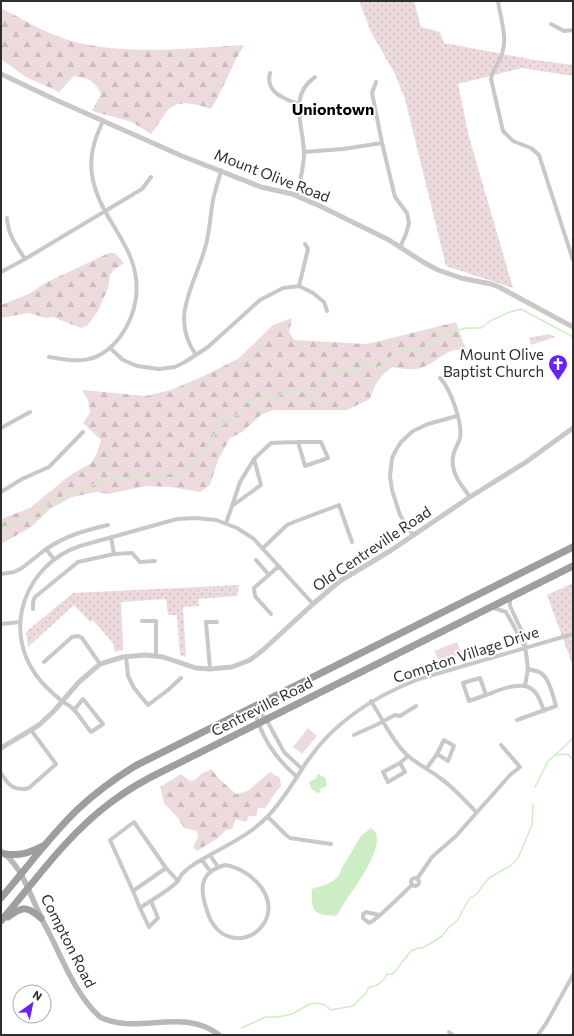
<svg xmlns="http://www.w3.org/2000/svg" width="574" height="1036" viewBox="0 0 574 1036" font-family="Commissioner,sans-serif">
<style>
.grass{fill:url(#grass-dots)}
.forest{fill:url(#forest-firs)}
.park{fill:url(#park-crowns)}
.garden{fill:#eddadd}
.water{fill:#cdeec5}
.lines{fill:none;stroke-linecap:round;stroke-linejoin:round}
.stream{stroke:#cdeec5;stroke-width:1.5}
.minor{stroke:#c8c8c8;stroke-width:4}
.tertiary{stroke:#c8c8c8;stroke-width:5}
.secondary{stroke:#b8b8b8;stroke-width:5.5}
.trunk{stroke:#9e9e9e;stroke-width:7}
.labels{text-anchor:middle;stroke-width:4;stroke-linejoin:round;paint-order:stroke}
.street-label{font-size:15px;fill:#2e2e2e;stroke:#fff}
.poi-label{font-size:15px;fill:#2e2e2e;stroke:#fff;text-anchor:end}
.neighbourhood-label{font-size:16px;font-weight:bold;fill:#000;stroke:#fff}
</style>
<defs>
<pattern id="grass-dots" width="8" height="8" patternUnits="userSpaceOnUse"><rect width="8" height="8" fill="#eddadd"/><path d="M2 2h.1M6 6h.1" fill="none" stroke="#ccbbbe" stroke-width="1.8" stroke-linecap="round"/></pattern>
<pattern id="forest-firs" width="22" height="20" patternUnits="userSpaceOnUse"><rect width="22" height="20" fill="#eddadd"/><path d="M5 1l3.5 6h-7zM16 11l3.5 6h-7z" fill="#ccbbbe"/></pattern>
<pattern id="park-crowns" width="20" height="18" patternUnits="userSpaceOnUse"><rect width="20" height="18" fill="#eddadd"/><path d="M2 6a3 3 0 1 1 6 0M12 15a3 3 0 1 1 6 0" fill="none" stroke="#ccbbbe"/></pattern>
</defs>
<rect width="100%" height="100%" fill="#fff"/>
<path class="grass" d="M359,1H414L421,27L440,32L444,43L535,60L573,65V76L522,68L458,84L469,137L513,288L446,266L405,99L395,74L371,32Z
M573,583V666L547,595Z
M239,585L237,596L198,599L199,606L183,607L186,657L180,655L177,615H168L166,599L121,602L123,650L115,652L113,643L93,620L90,622L74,605L28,647L26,632L73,593Z"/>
<path class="forest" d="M1,8C26,21 52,37 79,43C133,55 190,48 244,45C231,66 224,88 211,109C198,105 182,99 170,108C166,111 156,128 151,134L132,122L92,111L101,94C95,80 88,78 74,76L59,92L26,77L1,59Z
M109,253H115L124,263L114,270L110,275L108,288L98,311L87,326L81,328L53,317L46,318L29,313L1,318V305L29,294L45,283Z
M292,318L289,332L294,340L367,344L456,322L467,353C451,341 435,366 417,369C409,370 399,368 392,367C379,377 375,384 370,399L347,410H273L261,415L242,432L230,438L218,460L210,485L200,492L171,487L146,486L108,494L96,492L72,497L50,509L31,527L1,544V519L30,508L69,476L91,463L97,453L101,440L83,423L90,413L88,400L82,390L146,396L171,390L206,375L239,358L273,325Z
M212,769L217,777L236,794L248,791L270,772L280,778L281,786L275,793L265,808H258L256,816H249L246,822L236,819L232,829L226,830L218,838L197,851L193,847L198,837L197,831L184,828L178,818L164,803L160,787L181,774L190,781L195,780L201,774Z"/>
<path class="park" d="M549,334L555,337L531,345L529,338Z"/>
<path class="garden" d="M457,642L462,654L440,663L434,651Z
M308,728L317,736L302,754L293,747Z"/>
<path class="water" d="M319,774L321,776L325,777L327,786L320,789L321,791L318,793H316L315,790H312L309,782L317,778L316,776Z
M371,828C392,841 351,892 343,905C340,909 339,913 336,916C324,915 314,916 312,903C312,898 311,894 312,889C321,886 334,883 339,875C342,870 341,867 345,863L361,836Z"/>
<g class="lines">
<path class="stream" d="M1,528L29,518L54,501L73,492L93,485L108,479H127L131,475H139L149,479L151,476L160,478L169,473L177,475L180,473L205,448L217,431L226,421L241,412V407L249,400H253L265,396L278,397L282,393L314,390L322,384L332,370H350L368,365L377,368L382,365L397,351L420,350L454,331L467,328H481L490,321L510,312L521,309L573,337
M556,755L568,754L573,760
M535,787L548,761L564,747L573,738
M241,1028L266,1017H279L292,1014L310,1004L317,1003L325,1005L331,1010L353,1006L366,993L369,987C378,987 383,982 387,974H393L411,951L418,948H423L442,936L449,927L457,921L469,899L478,893L482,886L489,878L510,866L518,858L532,825L533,804"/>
<path class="minor" d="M498,1C500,15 507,37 503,50C501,61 493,68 491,79L503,131L513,141L531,148L539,155L573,260
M551,24L564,31L573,30
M270,73C265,92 283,98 298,104
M376,82L372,93L382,143L395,197L407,213L409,223L406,234L400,247
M304,152L343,149L382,143
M296,196C300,182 304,167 304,153C304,126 287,97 315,77
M7,218C8,235 16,245 25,259
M1,272L25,259L142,189L151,177
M299,286L308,249L305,244
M110,348L123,360L137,366L159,369L175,367L185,362L208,347L260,300L283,288L299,286L313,293L324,302L327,311
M196,355C169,317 195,285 205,248C210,232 210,216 213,200C215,190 219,180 221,170
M49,357C79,362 98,365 120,337C128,326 134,312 136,298C142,248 102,224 93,180C88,159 94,140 103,121
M440,378C450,388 463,423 460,438C457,447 451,454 453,465C454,477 463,487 470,497
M1,428L30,412
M298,442H321L328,458L305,466Z
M1,492L22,479L49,467L83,432
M232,506L240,482L254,459L271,443L298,442
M226,523L232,506L261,485L254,459
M413,535L400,515L392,490L390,476L392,458L396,450L401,442L413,431L428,424L457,416
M111,537L114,554L132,553L140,562L155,561
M263,548L287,525L294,522L339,505L352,542
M54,559L46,549C68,535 83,531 108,525
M256,560L269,575
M1,574L14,572L22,568L46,549
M510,598V606L524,636L528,669C532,670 537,671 541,673C550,679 553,697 556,706L517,720
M491,607L506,612L524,645
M33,609V602L35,597L78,562L114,554
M271,614L255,596L254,588L279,566
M142,621H156V656
M1,624L20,622
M126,656L128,676L134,688L148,705L168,690L181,678
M44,662L72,637L78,636L82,638L100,664
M210,669L206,622H217
M480,678L486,695L469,701L463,683Z
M525,686C537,689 540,700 544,711
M486,695C497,691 512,684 525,686L528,669
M371,701C382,718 392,741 407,755C417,764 430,770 440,778C454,788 465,800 476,812
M253,706C261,736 273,756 297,777
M254,707L266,719L284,752L302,769
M74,710L83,699L103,724L91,732C85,725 80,716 74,710C71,706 66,704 62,701C52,693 43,685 36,675C2,628 26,564 80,546L177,519L196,518L216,520L237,528L254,539L313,604
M354,735L376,725L395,715L400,716L416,706
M400,763L383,772L388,782L405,772L400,763L408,756
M427,768L437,754L444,740L454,746L448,761L437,754
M1,773C8,785 15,792 29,788L56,764L31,730
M268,817L286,835L290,838L331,844
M210,855L218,867
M202,860L210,871
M225,865C252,869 282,900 262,926C249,943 225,942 213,924C209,919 207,911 205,904C199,884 203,871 225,865Z
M411 882a4 4 0 1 1 8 0a4 4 0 1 1-8 0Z
M417,879L432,857L456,836L510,775L520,767L501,745
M133,891L110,840L134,822L166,868
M151,901L158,918L149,927L140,908C151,900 167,892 177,882C179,880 180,877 182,874C186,870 191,866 196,863C220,848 248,837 267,817C284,800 295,779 308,760C335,721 375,696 419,679L573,634
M140,908L133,891L166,868L178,881
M379,915L366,912L363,914V918L369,923C377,920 404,892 412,885
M449,1032L453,1035
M538,1035L547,1022L573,975"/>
<path class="tertiary" d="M1,74L56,100L182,156L261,187L292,194L320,206L389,240L423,262L438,270L461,278L491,284L499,287L573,327
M1,748L39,725L54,711L79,682L100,664L123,657L146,655L163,657L196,668L210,669L232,667L250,660L263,650L313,604L340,581L390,551L470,497L526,462L573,428"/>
<path class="secondary" d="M1,851C21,865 29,892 39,913C44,924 50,934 55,945C67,970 79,998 100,1017C138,1036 182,1006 219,1035"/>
<path class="trunk" d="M5,854C22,856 28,853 43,846
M1,898C26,869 49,837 77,810C95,793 114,779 135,766L573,547
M8,917C23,906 27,906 41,918
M1,921C35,881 67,835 110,803C127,790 146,779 165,770L573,566"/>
</g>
<defs>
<g id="church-pin" transform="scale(1)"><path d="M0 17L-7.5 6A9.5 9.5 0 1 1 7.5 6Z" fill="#6922f3" stroke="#fff"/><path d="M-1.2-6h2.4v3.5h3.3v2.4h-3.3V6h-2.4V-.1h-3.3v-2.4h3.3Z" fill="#fff"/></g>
</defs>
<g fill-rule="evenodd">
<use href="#church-pin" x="558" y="364"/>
</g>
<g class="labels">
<g class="street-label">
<text transform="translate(272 176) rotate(21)" y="5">Mount Olive Road</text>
<text transform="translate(372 549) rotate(-34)" y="5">Old Centreville Road</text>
<text transform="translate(466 655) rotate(-18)" y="5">Compton Village Drive</text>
<text transform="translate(262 707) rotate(-27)" y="5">Centreville Road</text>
<text transform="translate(68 941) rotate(63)" y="5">Compton Road</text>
</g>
<g class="poi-label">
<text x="544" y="360">Mount Olive<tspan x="544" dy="17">Baptist Church</tspan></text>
</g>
<g class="neighbourhood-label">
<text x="333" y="115">Uniontown</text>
</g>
</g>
<rect width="574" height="1036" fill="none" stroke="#2e2e2e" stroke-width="4"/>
<g transform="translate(32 1004) rotate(33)"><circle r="19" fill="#ffffff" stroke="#ababab"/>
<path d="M0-3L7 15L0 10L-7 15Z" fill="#6922f3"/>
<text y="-6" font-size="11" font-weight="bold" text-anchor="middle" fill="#2e2e2e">N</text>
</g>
</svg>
